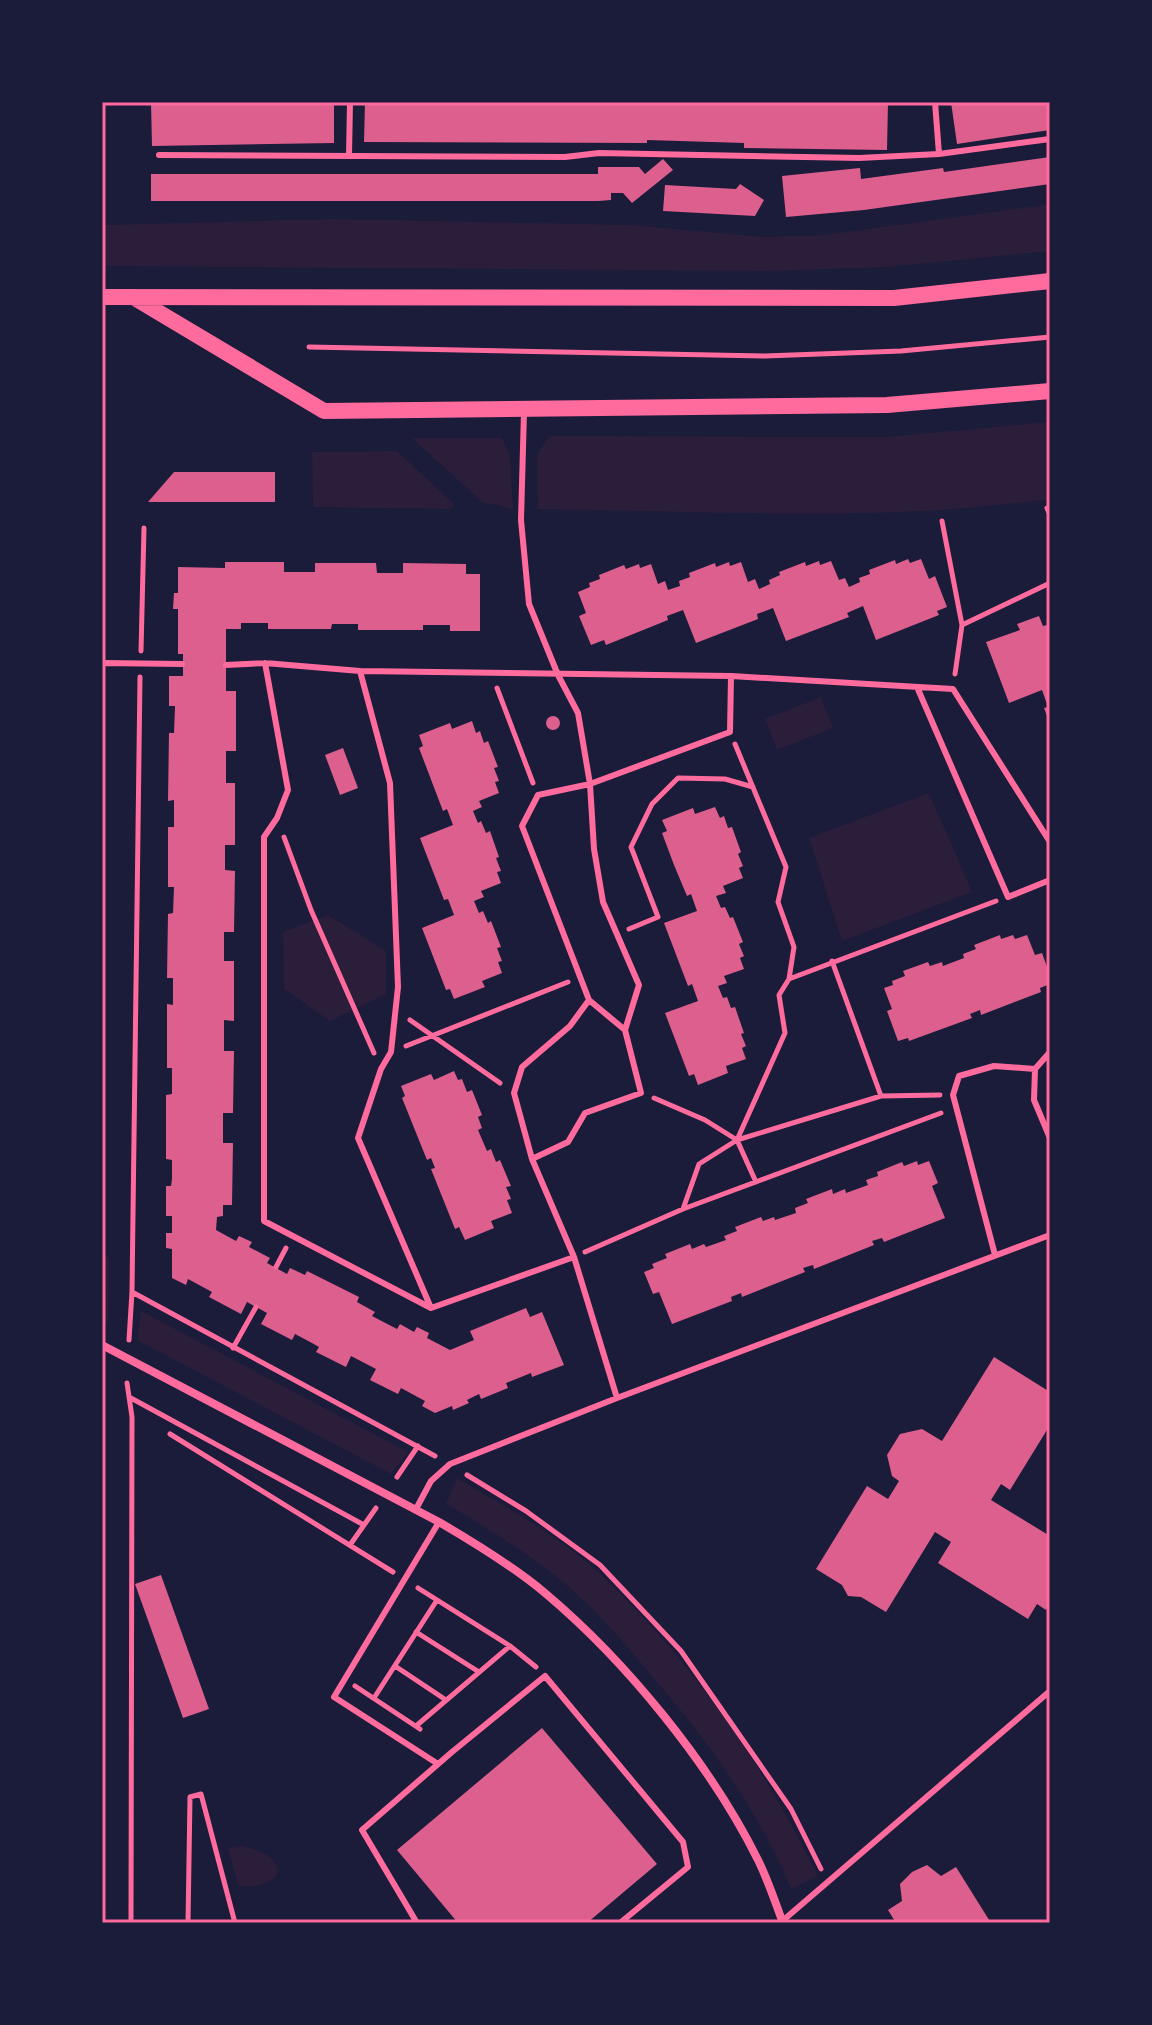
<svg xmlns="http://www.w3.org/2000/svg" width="1152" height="2025" viewBox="0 0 1152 2025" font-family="Mulish,sans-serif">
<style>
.green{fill:#2a1e3b}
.building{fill:#dd5f8e}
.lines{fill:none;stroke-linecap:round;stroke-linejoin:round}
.path{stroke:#ff6b9d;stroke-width:5}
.service{stroke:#ff6b9d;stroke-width:6}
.minor{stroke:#ff6b9d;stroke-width:8}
.secondary{stroke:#ff6b9d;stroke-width:16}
.neatline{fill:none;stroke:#ff6b9d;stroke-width:3}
</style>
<rect width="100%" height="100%" fill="#1b1b3a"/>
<path class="green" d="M1050,204V251L888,267L764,271L102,266V225L331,219L630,225L765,237L824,235Z
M1050,422V499C881,523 708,511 538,509L537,455L549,436L886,437Z
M412,438H502L510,457L513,509L482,502Z
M397,451L453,503V507L450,509L313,507L312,452Z
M821,697L833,728L777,750L765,719Z
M929,793L972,892L842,941L809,838Z
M328,915L386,951V994L330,1021L284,989L283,932Z
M102,1256L109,1257L108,1323L102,1319Z
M141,1311L408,1452L391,1474L137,1340Z
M457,1478C503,1505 559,1536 598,1572C690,1657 763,1765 818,1876L791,1889C758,1809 707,1740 651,1675C623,1641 593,1606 558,1578C523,1550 484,1526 446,1504Z
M241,1846C251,1848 264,1851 272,1859C292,1879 256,1890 238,1885L228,1848Z"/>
<path class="building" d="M151,102H334V143L152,146Z
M365,102H888L887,150L744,148V143L647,140V143L364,142Z
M951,102H1050V130L957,144Z
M1050,157V184L864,210L786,217L782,176L860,168L861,179L943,168L944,172Z
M663,159L673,170L632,203L623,193H611V200L598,201H151V174H598V167H639L645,174Z
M740,184L764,200L755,216L663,211L665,185L736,189Z
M174,472H275V502H148Z
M908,559L910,563L921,559L929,579L935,576L947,607L937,611L939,615L876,640L863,606L847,613L849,617L786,641L773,608L757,614L758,619L696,643L683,610L667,616L668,620L606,645L604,640L591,645L579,616L586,613L578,592L590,587L589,583L600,579L599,575L624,565L626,569L639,564L640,568L651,564L658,584L665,581L668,590L680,586L679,581L690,577L689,573L715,563L716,567L729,562L730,566L741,562L748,582L755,579L759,589L770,584L769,580L780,575L779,572L805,562L806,566L819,561L820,565L831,561L839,580L845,578L849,587L860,582L859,578L870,574L869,570L895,560L896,564Z
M225,562H284V572H315V563H376L377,573H403V563L466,564V574H480V631H450V625H423V630H358V624H332L331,629H268V623H241V629H226V691H236V751H226V783H235V845H225V870L235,871L234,932H224V961H234V1021L224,1020V1051H234L233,1113H223V1143H233L232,1205H223V1216L217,1217L216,1230L236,1241L239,1236L252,1242L249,1247L270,1258L267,1263L287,1274L290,1268L305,1275L307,1271L359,1297L357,1302L375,1312L372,1316L397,1329L400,1324L414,1332L417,1327L429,1333L427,1338L450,1350L474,1340L470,1331L526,1308L530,1317L542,1312L564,1365L532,1377L531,1373L506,1383L508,1388L481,1399L479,1394L467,1400L469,1403L453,1410L452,1406L435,1413L422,1406L425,1401L401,1388L398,1394L370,1380L376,1369L351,1356L346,1367L316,1352L319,1347L312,1343L295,1334L292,1340L261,1324L267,1313L247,1302L241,1314L209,1297L212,1292L188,1279L186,1285L172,1278V1249L166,1248V1233H172V1216H166V1186H171L172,1179V1160L166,1159V1095L172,1094V1068H167V1004L173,1005V978H167L168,914L173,913L174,887H168V827H174V800L168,801L169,733H174L175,706H169V676H183V654H178V609H173L174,593H178V567L225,568Z
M1039,616L1043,626L1047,625L1050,632V724L1044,708L1048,707L1042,690L1009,703L986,642L1020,630L1017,624Z
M546 723a7 7 0 1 1 14 0a7 7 0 1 1-14 0Z
M472,721L476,733L480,731L484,743L488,741L498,767L494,768L499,781L495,782L499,793L479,801L482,807L473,811L478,823L481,821L486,833L490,831L499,857L496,858L501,871L497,872L501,883L481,891L484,897L474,901L479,913L483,911L488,923L491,921L501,947L497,948L502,961L498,962L502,973L482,981L485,987L454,999L450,989L446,990L422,928L454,915L448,899L444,900L420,838L453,825L447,809L443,811L419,748L423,746L419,735L450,723L452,729Z
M343,748L358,788L340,795L325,755Z
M715,807L720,818L724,816L728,828L732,827L741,852L738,854L743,866L739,868L743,878L723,886L726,893L716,896L721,908L725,907L730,918L733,917L743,942L739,944L744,956L740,958L744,969L724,976L727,983L718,986L723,998L727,997L731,1008L735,1007L744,1033L741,1034L746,1046L742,1048L746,1059L726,1066L728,1073L698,1085L694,1074L689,1076L665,1013L698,1001L692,984L688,986L664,923L697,911L691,894L687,896L674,865L662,833L667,831L662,820L693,808L695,814Z
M1000,935L1001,939L1013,935L1015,939L1027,935L1035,955L1042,953L1050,975V984L1040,988L1041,992L981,1015L980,1010L970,1014L972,1018L909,1041L908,1038L898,1041L887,1011L892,1009L884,988L893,985L892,981L905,976L903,971L928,962L930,966L942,962L943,966L964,958L963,954L976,949L974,945Z
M454,1071L458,1080L462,1079L467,1092L472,1090L482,1115L478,1117L482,1128L478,1130L487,1151L491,1149L496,1162L500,1160L511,1186L506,1187L511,1199L507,1200L512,1213L491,1221L494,1228L465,1240L459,1227L455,1229L431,1169L435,1168L431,1158L427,1160L402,1098L405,1096L401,1086L431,1074L434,1080Z
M917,1161L918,1165L929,1161L938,1183L932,1186L945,1218L884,1242L882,1238L872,1241L874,1245L814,1269L813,1265L803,1268L805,1272L742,1297L741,1293L731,1297L732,1301L672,1324L659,1292L653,1294L644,1272L654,1268L652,1264L667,1258L665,1254L690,1244L692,1249L704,1244L706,1247L726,1240L724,1236L737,1231L735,1227L761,1217L763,1221L774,1217L775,1220L796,1213L795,1208L808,1203L806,1199L832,1189L833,1194L845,1189L846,1193L868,1185L866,1180L878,1176L877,1172L902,1162L904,1166Z
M994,1357L1050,1392V1425L1010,1490L1001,1484L991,1500L1050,1536V1602L1046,1610L1037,1604L1028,1619L938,1563L951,1542L935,1532L886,1612L861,1597L848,1596L842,1585L816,1569L867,1486L888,1499L899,1481L892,1476L887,1455L900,1434L922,1429L942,1441Z
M161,1575L209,1709L183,1718L135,1584Z
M542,1728L657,1864L587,1923H458L397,1850Z
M927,1865L941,1876L956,1867L991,1923H896L888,1910L902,1901L900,1884L912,1872Z"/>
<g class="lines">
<path class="path" d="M309,347L765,356L901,351L1050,337
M1047,508L1050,515
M942,521L962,625L955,674
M962,625L1050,583
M141,651L144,528
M497,688L533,783
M735,744L786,867L778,902L794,947L789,979
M284,837L311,910L374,1053
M629,929L658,917L631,847L652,804L678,778L725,779L753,787
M832,961L881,1096
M410,1020L500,1083
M406,1046L568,982
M654,1098L705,1120L737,1140L756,1182
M737,1140L881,1096L940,1095
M683,1209L699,1164L737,1140L785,1033L779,995L789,979L996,901
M585,1252L683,1209L941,1113
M276,1267L286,1248
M132,1292L435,1456
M129,1340L132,1292L140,677
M233,1348L256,1307
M127,1383L132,1417L131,1923
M129,1397L364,1525
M170,1434L393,1572
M467,1475L526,1511L600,1565L681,1651L791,1809L821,1869
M397,1477L418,1446
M350,1545L376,1508
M418,1588L510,1646L536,1667
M416,1632L479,1672
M395,1666L446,1700
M355,1686L420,1729
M374,1698L437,1600
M416,1726L510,1646
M188,1923L190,1797L201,1794L235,1923"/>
<path class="service" d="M935,102L939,154
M159,155L565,157L599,153L859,158L939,154L1050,139
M349,156L350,102
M524,412L521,520L529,604L558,675L578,713L590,784L594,849L603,902L639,985L625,1030
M265,663L288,790L277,818L264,837V1221L431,1308L574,1257
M226,665L265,663L360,671L731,676L953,689L1050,842
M360,671L390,783L398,987L391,1052L381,1069L358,1138L431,1308
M102,679V663L182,664
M917,687L1008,897L1050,880
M1050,1052L1035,1069L1034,1100L1050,1138
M532,1159L568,1142L585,1113L641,1093L625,1030L589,1000
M995,1255L953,1095L959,1076L994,1066L1035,1069
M617,1398L574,1257L532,1159L514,1093L522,1067L570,1026L589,1000L522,826L538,795L590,784L730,732L731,676
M416,1509L431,1481L450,1464L617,1398L1050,1235
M438,1764L334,1697L439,1522
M417,1923L362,1830L452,1752L545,1676L683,1842L688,1867L620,1923
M780,1923L1050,1691"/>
<path class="minor" d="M102,1345L439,1522C475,1543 513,1566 545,1593C626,1661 711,1765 758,1860C768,1880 775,1902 783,1923"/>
<path class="secondary" d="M102,297L894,298L1050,281
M133,297L324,411L887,405L1050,391"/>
</g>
<rect width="1152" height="2025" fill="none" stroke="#1b1b3a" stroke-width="208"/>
<rect x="104" y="104" width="944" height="1817" class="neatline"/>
</svg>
